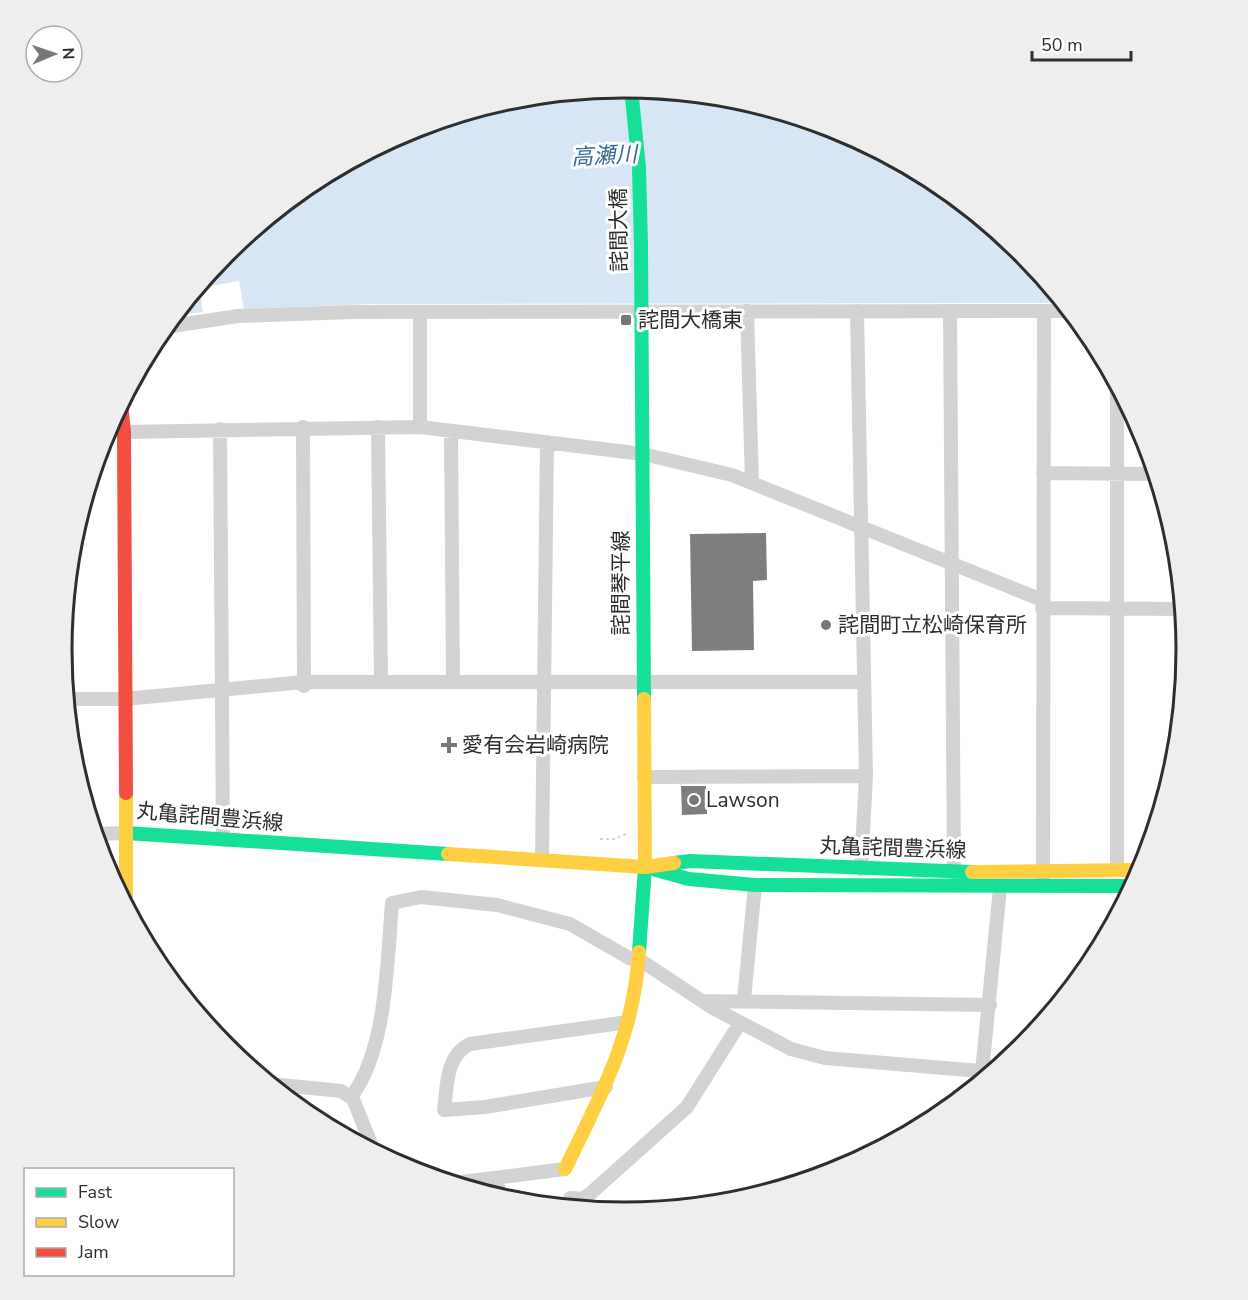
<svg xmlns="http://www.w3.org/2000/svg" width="1248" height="1300" viewBox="0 0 1248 1300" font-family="'Nunito Sans','Noto Sans JP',sans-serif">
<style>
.water{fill:#d6e6f4}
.building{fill:#7e7e7e}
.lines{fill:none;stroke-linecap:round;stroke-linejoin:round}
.path{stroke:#d3d3d3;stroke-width:2;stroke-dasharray:3 3;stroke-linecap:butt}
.street{stroke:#d3d3d3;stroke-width:14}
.fast{stroke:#16e098;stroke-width:14}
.slow{stroke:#ffcf43;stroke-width:14}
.jam{stroke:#f24e42;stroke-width:14}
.poi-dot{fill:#777;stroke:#fff;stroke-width:2}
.labels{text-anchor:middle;stroke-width:6;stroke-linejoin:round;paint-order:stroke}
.street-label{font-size:21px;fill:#2e2e2e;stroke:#fff}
.poi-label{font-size:21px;fill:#2e2e2e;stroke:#fff;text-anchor:start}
.water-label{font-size:22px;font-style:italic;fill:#356a98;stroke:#fff}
.rim{fill:none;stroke:#2e2e2e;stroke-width:3}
</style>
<rect width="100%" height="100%" fill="#fff"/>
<path class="water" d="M624,88L734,98L840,130L937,183L1022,252L1063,303L369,304L244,309L239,281L199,288L203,312L174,316L226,252L312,182L409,130L515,98Z"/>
<path class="building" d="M766,533L767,580L753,581L754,650L692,651L690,534Z
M681,786H706L707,814L682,815Z"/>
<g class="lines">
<path class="path" d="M600,839H614L626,834"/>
<path class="street" d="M747,311L752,483
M857,311L866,776L861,869
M950,311L954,872
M420,312V427
M165,327L238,316L353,312L1070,311
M303,427L304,686
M378,427L381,682
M220,429L223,840
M124,432L420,427L643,454L732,475L1042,600
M451,432L453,681
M1043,473L1156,474
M1042,608L1183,609
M66,699H125L304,682H864
M644,777L866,776
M95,834L126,833
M542,860L547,442
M1117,870V386
M1043,879L1044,311
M744,1000L755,885
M702,1001L990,1005
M982,1072L1000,888
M271,1084L341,1091L353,1099L374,1151
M606,1087L485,1107L444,1110C447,1086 446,1055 470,1044L628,1022
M351,1097C387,1050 387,962 392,903L421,897L497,905L570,924L629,958L640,960L711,1007L791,1049L825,1058L992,1072
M497,1178L499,1197
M454,1183L565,1169
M570,1198L582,1199L591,1193L687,1107L740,1023"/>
<path class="fast" d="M631,88L639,168L641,246L644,699
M126,833L448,854
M674,863L690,861L972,872
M656,870L689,879L755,885L1133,886
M639,952L645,867"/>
<path class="slow" d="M644,699L645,867
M126,793V905
M448,854L645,867L674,863
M972,872L1141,870
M565,1169C601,1095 634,1036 639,952"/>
<path class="jam" d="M121,404L124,432L126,793"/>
</g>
<g class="poi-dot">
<rect x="620" y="314" width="12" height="12" rx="3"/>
<circle cx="826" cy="625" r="6"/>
<path d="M446 736h6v6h6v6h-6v6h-6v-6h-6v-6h6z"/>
<circle cx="694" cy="800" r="6"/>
</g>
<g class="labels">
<g class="street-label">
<text transform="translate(619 230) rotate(-91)" y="7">詫間大橋</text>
<text transform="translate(621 583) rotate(-90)" y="7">詫間琴平線</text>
<text transform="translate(210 817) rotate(5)" y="7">丸亀詫間豊浜線</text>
<text transform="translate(893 848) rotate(2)" y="7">丸亀詫間豊浜線</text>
</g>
<g class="poi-label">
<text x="638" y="327">詫間大橋東</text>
<text x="838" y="632">詫間町立松崎保育所</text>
<text x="462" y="752">愛有会岩崎病院</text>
<text x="706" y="807">Lawson</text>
</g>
<g class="water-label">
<text transform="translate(604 155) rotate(-3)" y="8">高瀬川</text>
</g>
</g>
<path d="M0 0H1248V1300H0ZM72 650a552 552 0 1 1 1104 0a552 552 0 1 1-1104 0Z" fill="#eee" fill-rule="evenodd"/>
<path class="rim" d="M72 650a552 552 0 1 1 1104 0a552 552 0 1 1-1104 0Z"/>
<rect x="24" y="1168" width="210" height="108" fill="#ffffff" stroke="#ababab" stroke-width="1.5"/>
<rect x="36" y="1188" width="30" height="9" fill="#16e098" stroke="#ababab" stroke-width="1.5"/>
<text x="78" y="1198" font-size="18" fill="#2e2e2e">Fast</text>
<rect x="36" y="1218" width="30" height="9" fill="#ffcf43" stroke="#ababab" stroke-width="1.5"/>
<text x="78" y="1228" font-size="18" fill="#2e2e2e">Slow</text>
<rect x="36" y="1248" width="30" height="9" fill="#f24e42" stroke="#ababab" stroke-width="1.5"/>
<text x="78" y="1258" font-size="18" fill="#2e2e2e">Jam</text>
<g transform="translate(54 54) rotate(88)"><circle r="28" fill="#ffffff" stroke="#ababab" stroke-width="1.5"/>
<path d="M0-4.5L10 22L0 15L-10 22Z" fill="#777777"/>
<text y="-9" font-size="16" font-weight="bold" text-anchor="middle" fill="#2e2e2e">N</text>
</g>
<path d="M1032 51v9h99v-9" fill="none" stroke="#2e2e2e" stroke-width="3"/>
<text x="1041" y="51" font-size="18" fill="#2e2e2e" stroke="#ffffff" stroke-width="4.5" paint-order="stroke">50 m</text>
</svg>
